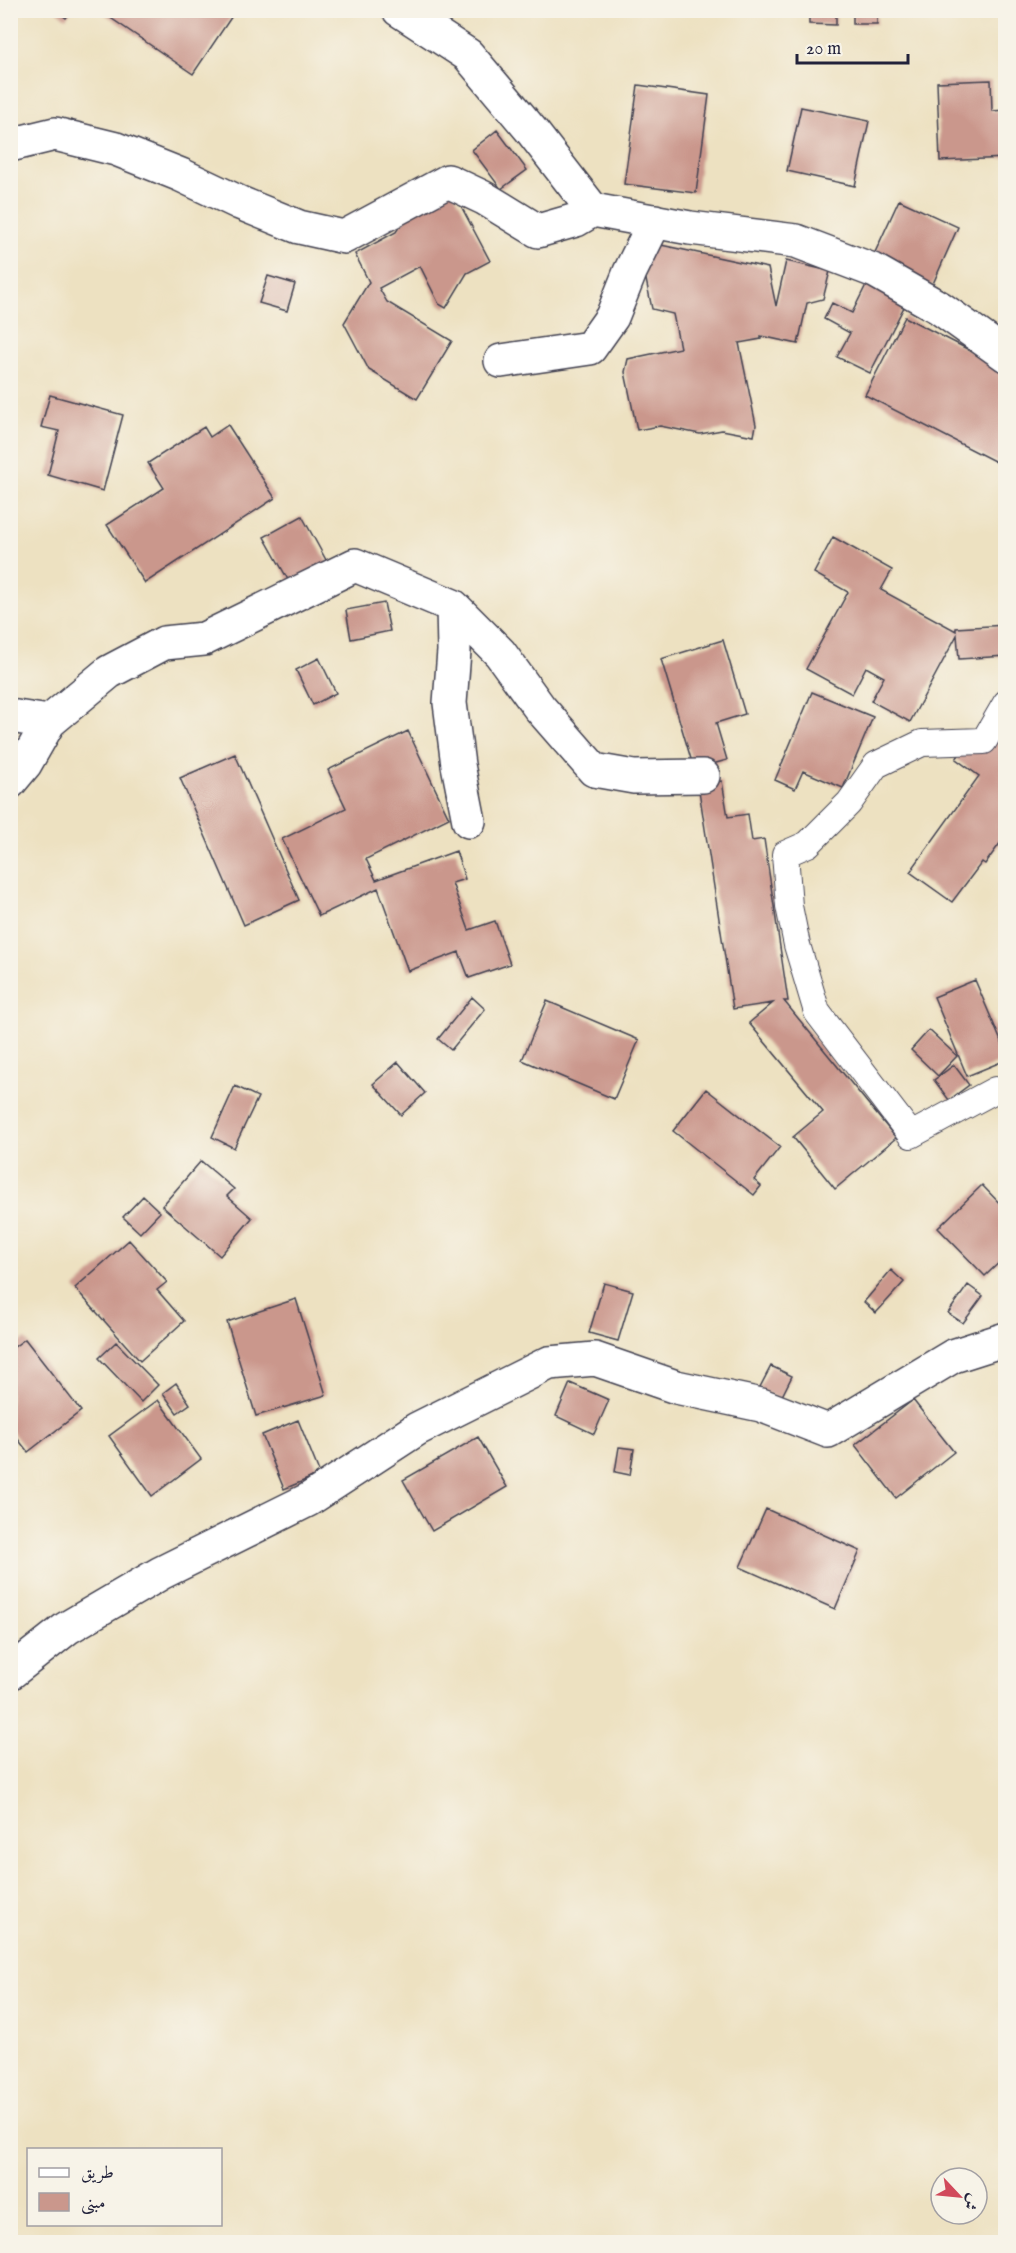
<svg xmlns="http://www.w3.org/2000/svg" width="1016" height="2253" viewBox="0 0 1016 2253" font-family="'IM FELL English',Amiri,serif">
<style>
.building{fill:#ca978c}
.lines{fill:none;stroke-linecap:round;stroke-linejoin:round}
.pedestrian-casing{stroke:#403f4f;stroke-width:28}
.minor-casing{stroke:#403f4f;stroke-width:36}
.pedestrian{stroke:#fff;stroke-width:26}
.minor{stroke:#fff;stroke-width:33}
</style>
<rect width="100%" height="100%" fill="#f7f3e8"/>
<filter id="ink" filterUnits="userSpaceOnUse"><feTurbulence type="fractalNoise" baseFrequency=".0167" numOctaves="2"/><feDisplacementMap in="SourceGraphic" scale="12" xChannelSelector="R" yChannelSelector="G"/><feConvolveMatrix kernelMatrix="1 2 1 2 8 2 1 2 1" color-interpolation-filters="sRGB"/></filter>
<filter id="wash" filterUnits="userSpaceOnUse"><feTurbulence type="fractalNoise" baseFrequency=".008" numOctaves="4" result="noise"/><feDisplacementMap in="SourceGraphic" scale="24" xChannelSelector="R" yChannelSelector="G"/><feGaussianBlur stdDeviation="1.35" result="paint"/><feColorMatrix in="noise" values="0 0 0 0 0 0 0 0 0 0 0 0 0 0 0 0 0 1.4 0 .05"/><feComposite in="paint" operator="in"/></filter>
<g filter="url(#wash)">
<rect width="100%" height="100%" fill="#ede1c1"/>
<g id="blocks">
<path class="building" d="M55,10H72L66,18Z
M99,10H236L193,74Z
M809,10H836V25L809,24Z
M853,10H877V24H853Z
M991,80L992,111L1006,110V158L940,161L937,82Z
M638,85L709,95L696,193L624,184Z
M801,107L869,121L855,186L787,171Z
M497,130L527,170L501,189L472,150Z
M452,189L490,261L467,273L446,308L439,304L420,266L379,288L387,302L452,341L417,399L369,370L344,323L369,282L355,254L396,232L408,213Z
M899,200L958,227L932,286L872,259Z
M647,242L768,268L776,306L786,261L830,271L823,299L807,303L798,344L761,336V339L739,343L756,425L754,436L722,430L700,434L660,426L637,430L625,372L628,359L680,348L673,314L652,309L643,265Z
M268,276L295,284L287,311L259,303Z
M868,281L907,301L870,373L837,357L850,333L824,319L832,303L852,313Z
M905,317L1006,369V454L1000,464L865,395Z
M50,395L123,415L103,491L48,475L59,431L41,427Z
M228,425L275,498L145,583L107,525L164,488L148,463L204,427L210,437Z
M302,516L332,571L295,592L264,537Z
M833,537L892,570L881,590L956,631V628L1006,625V656L959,659L957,635L910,722L871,701L884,677L866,667L852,694L806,669L848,592L814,573Z
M384,603L390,631L351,639L346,610Z
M723,640L745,714L716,723L727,760L694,769L661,659Z
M319,658L336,693L313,705L296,670Z
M812,692L873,717L843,788L803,771L795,789L775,780Z
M998,702L1006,707V835L985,864L982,862L952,902L910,872L979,776L956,759Z
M408,731L449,818L366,859L376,880L456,851L465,879L452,883L469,930L495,921L510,964L469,978L459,952L408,971L378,888L319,916L282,839L346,808L328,770Z
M235,754L299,900L244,925L180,778Z
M722,781L728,817L748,814L752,841L764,839L788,1001H784L896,1138L835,1189L793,1137L823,1112L749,1023L773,1003L733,1009L698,784Z
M975,980L1006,1053V1060L967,1076L934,997Z
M472,997L485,1009L451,1050L438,1039Z
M547,1001L639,1040L614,1099L522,1060Z
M929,1030L957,1056L938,1076L911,1050Z
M398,1062L425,1093L401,1115L373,1084Z
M954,1065L969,1085L949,1100L934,1080Z
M235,1086L258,1097L234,1148L212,1137Z
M706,1089L780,1147L754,1180L761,1186L754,1195L673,1131Z
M201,1161L234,1189L227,1196L252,1218L220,1256L162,1206Z
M982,1185L1006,1210V1256L985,1276L938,1228Z
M143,1196L160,1212L140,1233L123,1217Z
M129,1240L167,1282L157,1290L184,1321L140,1361L75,1288Z
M891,1270L904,1282L876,1313L864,1302Z
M604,1283L633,1291L618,1341L589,1333Z
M968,1285L983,1296L963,1323L948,1313Z
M296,1299L326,1395L256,1416L227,1322Z
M25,1339L81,1411L28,1452L10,1429V1350Z
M116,1342L158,1385L141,1402L99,1358Z
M771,1366L792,1376L780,1400L759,1389Z
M176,1383L190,1404L177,1413L163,1393Z
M570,1383L609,1400L594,1434L556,1416Z
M158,1400L201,1459L152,1496L109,1436Z
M913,1400L954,1452L896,1498L855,1445Z
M298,1420L320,1474L284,1489L262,1435Z
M478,1437L507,1487L432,1531L403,1480Z
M619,1447L634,1449L630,1475L615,1472Z
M766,1509L860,1551L835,1609L740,1567Z"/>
</g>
</g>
<g filter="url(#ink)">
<use href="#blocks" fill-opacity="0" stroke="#403f4f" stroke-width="1.5"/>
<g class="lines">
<g class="pedestrian-casing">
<path id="pedestrian" d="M995,1090L911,1135L817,1012L797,945L789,906L785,854L808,844L849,803L876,765L922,743L984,741L1006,703"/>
</g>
<g class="minor-casing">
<path id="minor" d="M399,10L468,55L531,130L593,210L690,228L796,241L875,271L940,308L1006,355
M10,145L55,134L116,149L181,175L240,203L299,227L344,237L448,181L484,198L538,231L576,220L593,210
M501,361L590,348L612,317L630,272L655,221
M453,606L454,651L450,703L458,765L469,821
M10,716L49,722
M10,782L25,764L49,722L109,672L164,643L204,639L355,565L453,606L500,653L539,707L594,770L634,777L703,776
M10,1673L67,1628L161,1573L308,1500L417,1429L549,1363L595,1359L676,1387L761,1405L828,1431L953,1356L1006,1339"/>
</g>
<use href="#pedestrian" class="pedestrian"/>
<use href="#minor" class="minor"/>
</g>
</g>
<rect width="1016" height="2253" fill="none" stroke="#f7f3e8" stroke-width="36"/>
<rect x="27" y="2148" width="195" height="78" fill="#f7f3e8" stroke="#a29fa3" stroke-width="1.5"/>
<rect x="39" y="2168" width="30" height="9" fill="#ffffff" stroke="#a29fa3" stroke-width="1.5"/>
<text x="81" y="2178" font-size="18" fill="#22223b">طريق</text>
<rect x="39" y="2193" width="30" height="18" fill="#ca978c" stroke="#a29fa3" stroke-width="1.5"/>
<text x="81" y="2208" font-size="18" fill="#22223b">مبنى</text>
<g transform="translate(959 2196) rotate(116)"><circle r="28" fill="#f7f3e8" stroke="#a29fa3" stroke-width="1.5"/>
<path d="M0-4.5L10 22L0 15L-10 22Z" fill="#d1495b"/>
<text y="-9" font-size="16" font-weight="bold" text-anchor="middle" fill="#22223b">ش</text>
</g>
<path d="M797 54v9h111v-9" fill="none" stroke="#22223b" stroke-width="3"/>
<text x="806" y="54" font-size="18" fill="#22223b" stroke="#f7f3e8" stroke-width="4.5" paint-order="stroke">20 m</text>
</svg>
